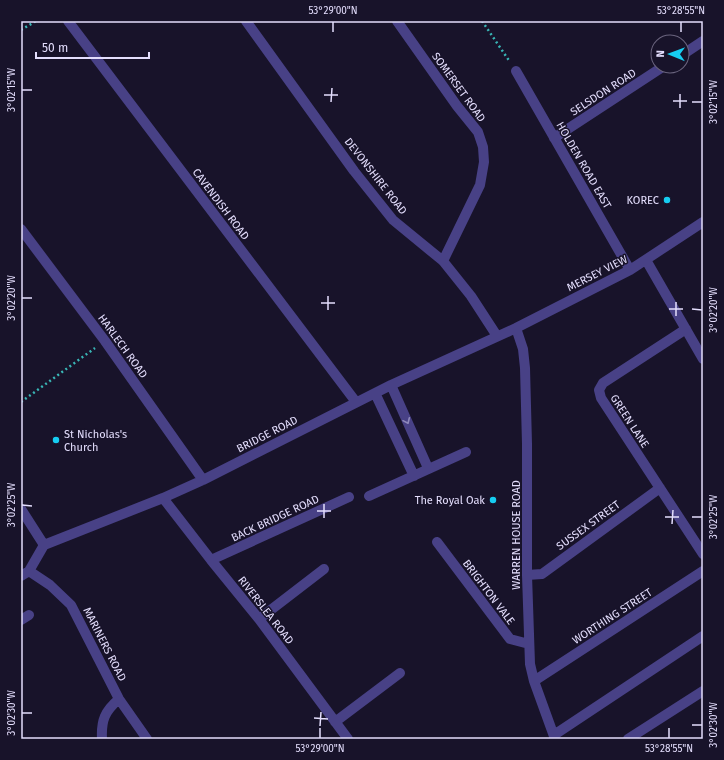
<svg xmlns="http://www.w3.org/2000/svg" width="724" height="760" viewBox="0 0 724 760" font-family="'Fira Sans',sans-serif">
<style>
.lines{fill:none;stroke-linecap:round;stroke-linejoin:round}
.path{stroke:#39b6b6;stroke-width:2.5;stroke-dasharray:2 3;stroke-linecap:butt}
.minor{stroke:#484186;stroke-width:10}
.oneway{stroke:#8e88bc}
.ticks{fill:none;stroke:#e4defd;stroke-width:1.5}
.poi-dot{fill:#16cdf1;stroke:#18132a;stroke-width:1.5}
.labels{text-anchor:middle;stroke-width:3;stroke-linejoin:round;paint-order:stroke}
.street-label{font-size:11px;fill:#e4defd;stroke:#18132a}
.poi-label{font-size:11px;fill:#e4defd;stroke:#18132a;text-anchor:end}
.neatline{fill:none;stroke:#e4defd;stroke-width:1.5}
.ticks-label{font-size:10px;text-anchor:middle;fill:#e4defd}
</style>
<rect width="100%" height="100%" fill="#18132a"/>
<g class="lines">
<path class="path" d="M482,21L510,62
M21,30L36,21
M21,402L95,348"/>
<path class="minor" d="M68,21L356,402
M246,21L354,171L393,220L443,261L471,296L497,336
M397,21L457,106L478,132L483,147L484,162L480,185L443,261
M682,55L703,41
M516,71L630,270
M554,138L664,66
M21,229L105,341L203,480
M646,260L703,359
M516,328L523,349L525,368L527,444V575L530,664L534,681L555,739
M686,329L603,383L599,390L601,398L703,554
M391,385L428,468
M375,393L414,476
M369,496L466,452
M163,498L211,560L259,619L348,739
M21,509L44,545
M437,542L510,639L529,644
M44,545L163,498L203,480L391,385L516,328L630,270L703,222
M211,560L349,497
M29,571L50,585L71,605L119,699L147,739
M527,575L542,574L660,488
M21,576L29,571L44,545
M259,619L324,569
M21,620L29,615
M534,681L703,571
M335,722L400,673
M554,735L703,636
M102,739C101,720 105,711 119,699
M628,739L703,691"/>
</g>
<defs><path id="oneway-chevron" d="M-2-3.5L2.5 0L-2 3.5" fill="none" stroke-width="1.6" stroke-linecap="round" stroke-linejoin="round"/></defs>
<use class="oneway" href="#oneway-chevron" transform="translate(407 421) rotate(66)"/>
<path class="ticks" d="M333,32V22M681,32V22M22,90H32M324,95H338M673,101H687M331,102L332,88M692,102H702M680,108V94M22,298H32M321,303H335M669,309H683M692,309L702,310M328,310V296M676,316V302M22,505L32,506M317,511H331M665,517H679M692,517H702M324,518V504M672,524L673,510M22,713H32M314,718L328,719M692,725H702M320,726L321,712M320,738V728M669,738V728"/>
<g class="poi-dot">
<circle cx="667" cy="200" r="4"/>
<circle cx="56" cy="440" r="4"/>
<circle cx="493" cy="500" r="4"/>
</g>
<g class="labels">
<g class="street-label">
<text transform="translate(459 87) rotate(54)" y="4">SOMERSET ROAD</text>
<text transform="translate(603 92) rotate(-33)" y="4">SELSDON ROAD</text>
<text transform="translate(584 165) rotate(60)" y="4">HOLDEN ROAD EAST</text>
<text transform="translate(376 176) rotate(52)" y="4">DEVONSHIRE ROAD</text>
<text transform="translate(221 204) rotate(53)" y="4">CAVENDISH ROAD</text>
<text transform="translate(597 273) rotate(-27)" y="4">MERSEY VIEW</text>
<text transform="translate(123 346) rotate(54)" y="4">HARLECH ROAD</text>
<text transform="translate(630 421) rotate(57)" y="4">GREEN LANE</text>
<text transform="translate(267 434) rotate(-27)" y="4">BRIDGE ROAD</text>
<text transform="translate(275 518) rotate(-25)" y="4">BACK BRIDGE ROAD</text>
<text transform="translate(588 525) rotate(-36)" y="4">SUSSEX STREET</text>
<text transform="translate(516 535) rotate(-90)" y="4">WARREN HOUSE ROAD</text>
<text transform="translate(489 592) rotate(53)" y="4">BRIGHTON VALE</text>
<text transform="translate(266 610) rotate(52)" y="4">RIVERSLEA ROAD</text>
<text transform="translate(612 616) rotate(-33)" y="4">WORTHING STREET</text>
<text transform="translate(105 644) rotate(63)" y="4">MARINERS ROAD</text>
</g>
<g class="poi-label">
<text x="659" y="204">KOREC</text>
<text x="64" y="438" text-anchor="start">St Nicholas's<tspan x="64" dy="13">Church</tspan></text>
<text x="485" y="504">The Royal Oak</text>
</g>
</g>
<rect width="724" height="760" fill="none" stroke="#18132a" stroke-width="44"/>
<g transform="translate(670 54) rotate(271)"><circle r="19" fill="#18132a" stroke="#6a647e"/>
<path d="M0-3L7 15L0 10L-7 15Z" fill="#16cdf1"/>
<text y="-6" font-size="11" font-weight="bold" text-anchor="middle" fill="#e4defd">N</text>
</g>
<path d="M36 52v6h113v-6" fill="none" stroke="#e4defd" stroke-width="2"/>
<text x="42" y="52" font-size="12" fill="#e4defd" stroke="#18132a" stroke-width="3" paint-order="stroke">50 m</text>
<rect x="22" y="22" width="680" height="716" class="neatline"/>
<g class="ticks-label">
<text x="333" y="14">53°29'00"N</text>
<text x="681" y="14">53°28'55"N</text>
<text transform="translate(11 90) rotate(-90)" y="4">3°02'15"W</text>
<text transform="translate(713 102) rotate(-90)" y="4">3°02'15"W</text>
<text transform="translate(11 298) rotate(-90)" y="4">3°02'20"W</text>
<text transform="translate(713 310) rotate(-90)" y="4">3°02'20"W</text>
<text transform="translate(11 505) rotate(-90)" y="4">3°02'25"W</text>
<text transform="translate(713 517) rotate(-90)" y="4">3°02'25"W</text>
<text transform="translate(11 713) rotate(-90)" y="4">3°02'30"W</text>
<text transform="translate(713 725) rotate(-90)" y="4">3°02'30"W</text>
<text x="320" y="752">53°29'00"N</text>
<text x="669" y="752">53°28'55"N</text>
</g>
</svg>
